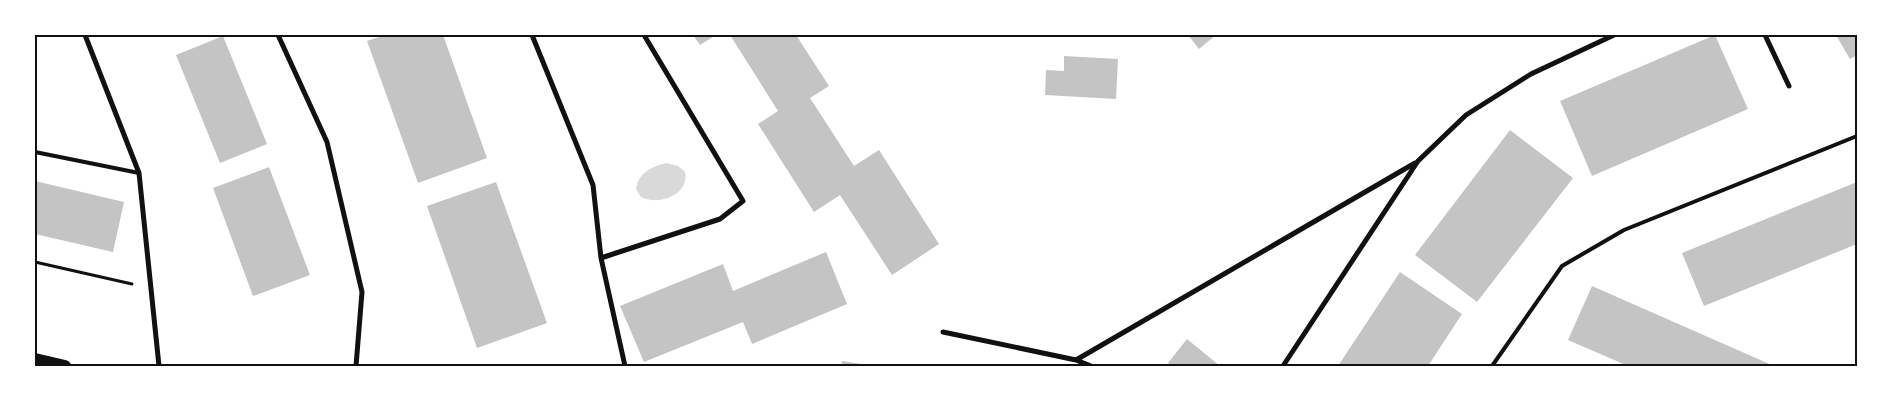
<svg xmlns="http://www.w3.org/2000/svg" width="1892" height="401" viewBox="0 0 1892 401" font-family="'Sofia Sans Condensed',sans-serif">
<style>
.water{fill:#d9d9d9}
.building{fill:#c4c4c4}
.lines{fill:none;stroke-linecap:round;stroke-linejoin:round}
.path{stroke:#111;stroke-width:3}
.service{stroke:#111;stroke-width:4}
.minor{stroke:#111;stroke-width:5}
.primary{stroke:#111;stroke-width:12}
.neatline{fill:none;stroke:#111;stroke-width:2}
</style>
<rect width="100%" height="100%" fill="#fff"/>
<path class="water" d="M666,163L678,166L685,172C690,195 658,206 641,197L636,189C639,172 651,167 666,163Z"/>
<path class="building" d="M385,35H443L487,158L418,183L367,41Z
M693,35H716L700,45Z
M730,35H796L829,86L810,98L854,166L879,150L939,244L892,275L840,195L814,212L758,124L778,111Z
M1188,35H1216L1199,49Z
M1715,35L1748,109L1592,176L1560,101Z
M1836,35H1857V55L1850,59Z
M223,36L267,144L220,163L176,55Z
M1064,56L1118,59L1116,99L1045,95L1046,70L1064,71Z
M1510,130L1573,178L1477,302L1415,255Z
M269,167L310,275L253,296L213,188Z
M35,181L124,202L113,252L35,234Z
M496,182L547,323L477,348L427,206Z
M1857,182V244L1704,306L1682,253Z
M826,252L847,304L752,344L743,322L644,362L620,306L723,264L733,291Z
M1400,272L1462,314L1428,366H1338Z
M1592,286L1774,366H1628L1568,340Z
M1187,339L1220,366H1172L1168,363Z
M842,361L868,365V366H842Z"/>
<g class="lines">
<path class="path" d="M35,262L132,284"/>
<path class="service" d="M35,152L139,173
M1492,366L1562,266L1624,230L1857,136"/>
<path class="minor" d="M85,35L139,173L159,366
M278,35L327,142L362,292L356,366
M532,35L593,185L601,258L625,366
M1765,35L1789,86
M601,258L720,219L743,201L644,35
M943,332L1076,360L1091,366
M1076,360L1415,163
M1283,366L1418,161L1466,115L1531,74L1614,35"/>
<path class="primary" d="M35,359L65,366"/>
</g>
<rect width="1892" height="401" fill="none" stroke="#ffffff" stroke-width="72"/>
<rect x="36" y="36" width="1820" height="329" class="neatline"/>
</svg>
